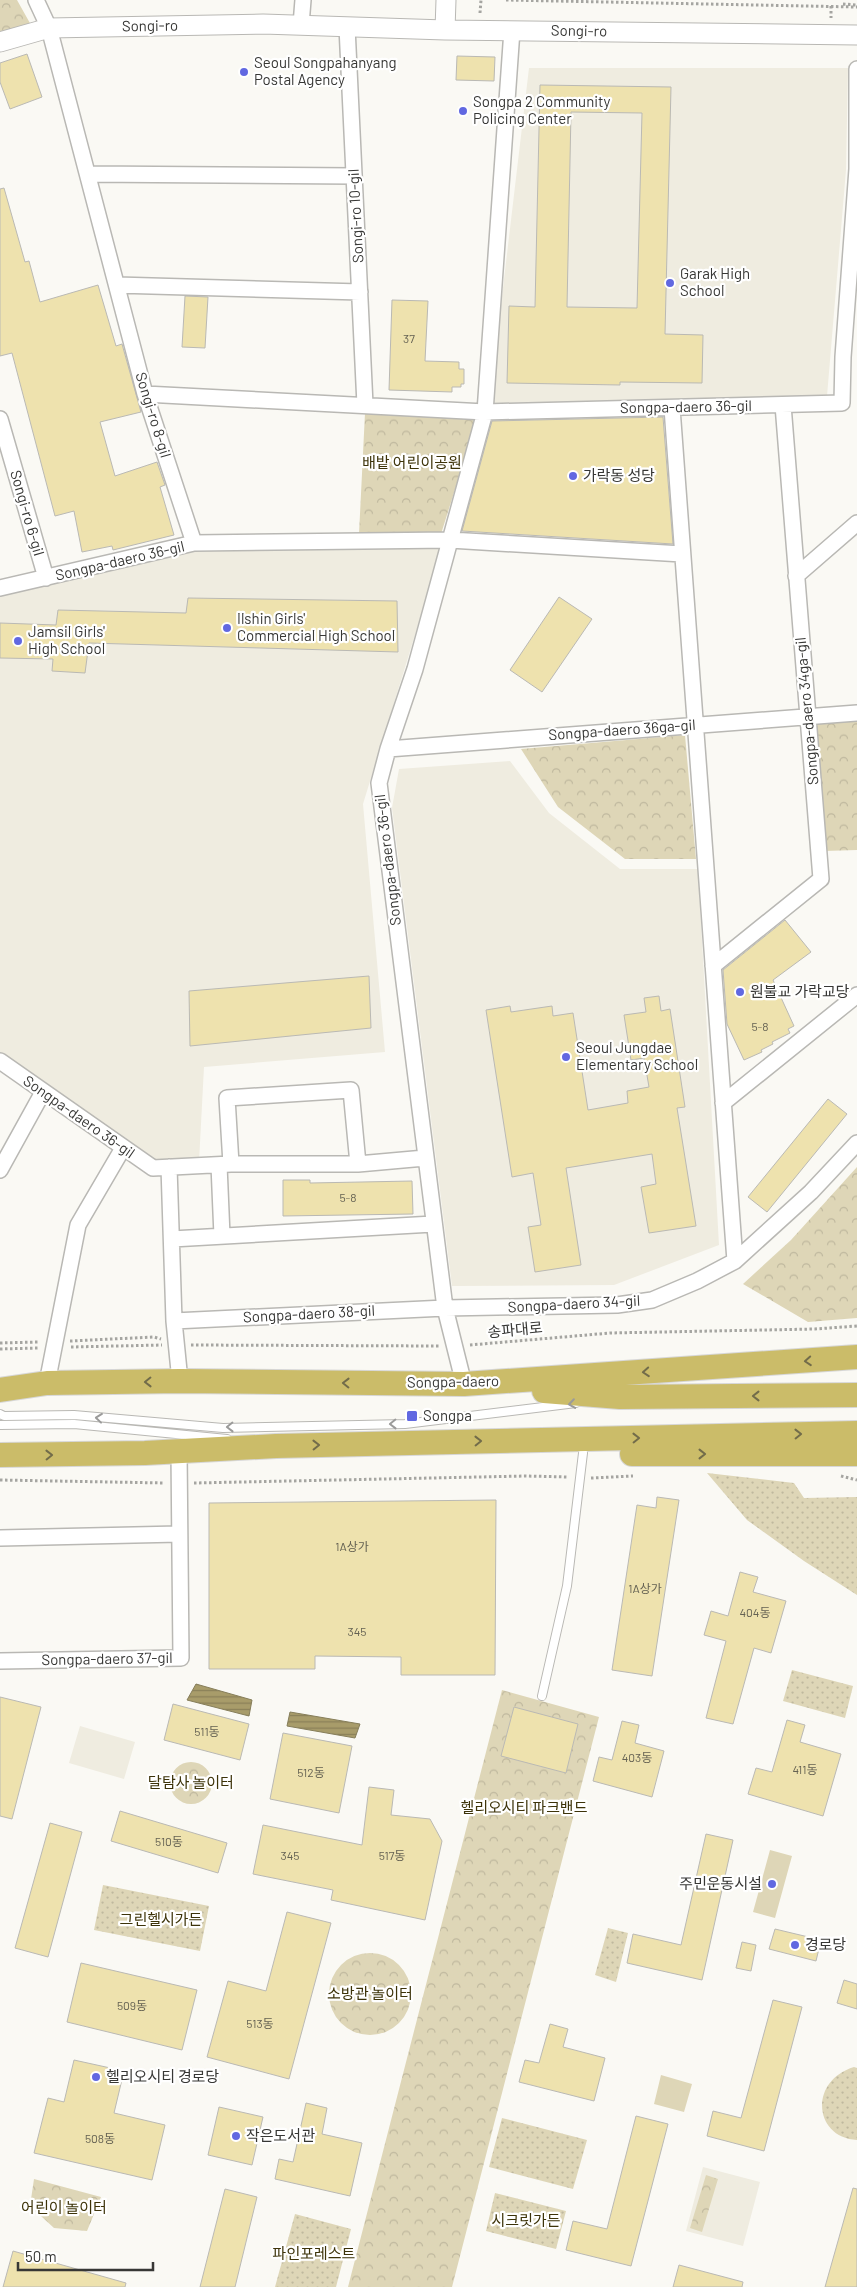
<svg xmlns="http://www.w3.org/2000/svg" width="857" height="2287" viewBox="0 0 857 2287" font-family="Barlow,'Noto Sans KR',sans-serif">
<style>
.built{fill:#efece0}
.grass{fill:url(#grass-dots)}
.park{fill:url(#park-crowns)}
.pitch{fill:#ded6b7}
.water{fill:url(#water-rules);stroke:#867e5a}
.building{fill:#eee2ae;stroke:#bab9b4;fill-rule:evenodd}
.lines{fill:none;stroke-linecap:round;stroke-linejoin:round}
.service-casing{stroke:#b9b8b4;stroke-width:10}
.minor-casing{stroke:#b9b8b4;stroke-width:18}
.tertiary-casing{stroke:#b9b8b4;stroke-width:21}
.primary-casing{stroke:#d7d7d7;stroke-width:26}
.path{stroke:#a5a5a1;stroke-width:3;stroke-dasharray:2.5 2.5;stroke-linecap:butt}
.service{stroke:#fff;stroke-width:8}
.minor{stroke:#fff;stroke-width:15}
.tertiary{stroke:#fff;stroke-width:19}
.primary{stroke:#cbbc69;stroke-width:24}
.oneway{stroke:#726c4a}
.oneway2{stroke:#9b9b9a}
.poi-dot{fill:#6168e1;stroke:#fff;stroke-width:2}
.labels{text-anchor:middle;stroke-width:4.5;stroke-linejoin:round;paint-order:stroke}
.number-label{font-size:12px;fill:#656253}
.street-label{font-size:15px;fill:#373735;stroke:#fff}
.poi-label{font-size:15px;fill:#373735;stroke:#fff;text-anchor:start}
.park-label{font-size:15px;fill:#3d3309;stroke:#fff}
</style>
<defs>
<pattern id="grass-dots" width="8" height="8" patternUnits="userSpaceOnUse" patternTransform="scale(1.25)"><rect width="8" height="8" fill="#ded6b7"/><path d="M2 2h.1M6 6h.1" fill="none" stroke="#bfb89e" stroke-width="1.8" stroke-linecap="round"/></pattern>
<pattern id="park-crowns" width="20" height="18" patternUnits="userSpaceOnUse" patternTransform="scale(1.25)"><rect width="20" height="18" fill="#ded6b7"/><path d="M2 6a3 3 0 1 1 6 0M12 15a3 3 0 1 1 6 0" fill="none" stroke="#bfb89e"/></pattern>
<pattern id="water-rules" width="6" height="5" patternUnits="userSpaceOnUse" patternTransform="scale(1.25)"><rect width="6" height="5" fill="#a89c6a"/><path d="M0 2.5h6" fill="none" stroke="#8a8058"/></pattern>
</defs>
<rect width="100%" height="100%" fill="#faf9f4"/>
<path class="built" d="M529,68H848L846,170L827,396L489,406Z
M442,547L363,804L385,1052L204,1067L199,1162L160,1165L0,1052V594L195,548Z
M510,761L549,813L620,869H698L719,1245L614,1285L452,1286L392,808L399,769Z
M80,1726L135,1742L124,1779L69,1763Z
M703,2167L760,2182L743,2246L686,2231Z"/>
<path class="grass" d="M707,1473L794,1483L804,1498L857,1497V1595L804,1561L747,1520Z
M792,1670L853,1686L845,1718L783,1701Z
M103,1885L209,1906L200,1951L94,1930Z
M608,1928L628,1933L616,1982L595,1975Z
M854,2067L857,2068V2140C814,2138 808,2081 854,2067Z
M502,2118L587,2140L573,2189L489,2167Z
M495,2193L566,2211L556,2249L486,2231Z
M295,2214L351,2229L336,2287H275Z"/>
<path class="park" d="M0,0H17L31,25L0,34Z
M365,413L478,416L441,534H359Z
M857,719V850L824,851L814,722Z
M685,735L696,859H625L558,807L521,749Z
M857,1167V1318L808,1322L743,1284L791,1240Z
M502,1690L599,1717L452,2287H348Z
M170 1783a21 21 0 1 1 42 0a21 21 0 1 1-42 0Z
M329 1994a41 41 0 1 1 82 0a41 41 0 1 1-82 0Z
M706,2175L718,2179L702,2232L690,2228Z
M34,2179L101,2197L87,2231L54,2228L30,2206Z"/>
<path class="pitch" d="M770,1850L792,1856L775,1918L753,1912Z
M661,2075L692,2084L684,2112L654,2104Z"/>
<path class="water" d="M196,1684L252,1700L249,1716L187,1700Z
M290,1712L360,1724L355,1738L287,1726Z"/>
<path class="building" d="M27,54L42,97L10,109L0,82V63Z
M457,56L495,57L494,81L456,80Z
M540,85L671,87L665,334L703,335L702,383L620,382V385L507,383L509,306L535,307ZM571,112L642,113L637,308L567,307Z
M4,188L25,262L29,261L40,302L98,285L116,346L122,344L141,412L100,422L115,476L157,462L165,485L160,487L174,535L113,550L112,546L82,552L74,511L55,516L12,353L0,356V189Z
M185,296L208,297L205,348L182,347Z
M392,300L428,301L425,361L459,362V369H464V384H461V387H452V392L389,390Z
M663,417L673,544L462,531L492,421Z
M559,597L592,619L542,692L510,670Z
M188,598L397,601L398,652L89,643L85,673L52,671L53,659L0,658V623L56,625L58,610L186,613Z
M785,920L811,952L773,980L794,1026L788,1029L790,1033L772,1042L773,1044L761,1050L762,1052L744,1060L727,1024L723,970Z
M369,976L371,1028L190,1046L189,991Z
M659,996L661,1011L670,1009L685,1107L677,1108L696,1226L649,1233L641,1187L656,1184L652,1154L566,1168L581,1265L535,1272L528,1227L541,1225L533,1173L512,1177L486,1010L510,1006L511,1012L552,1006L553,1016L573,1013L588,1110L628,1103L627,1091L649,1087L644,1058L631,1060L624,1015L646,1012L644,998Z
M828,1099L847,1114L767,1212L748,1197Z
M283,1180H310V1183L412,1181L413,1214L283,1216Z
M657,1497L679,1500L652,1676L612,1670L637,1505L656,1508Z
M496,1500L495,1675H401V1657L315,1656V1669H209V1503Z
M740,1572L758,1577L753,1592L786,1601L771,1653L754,1648L733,1724L706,1718L726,1641L704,1635L711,1611L728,1616Z
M0,1697L41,1707L12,1819L0,1816Z
M173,1704L249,1724L240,1760L164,1740Z
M514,1707L578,1724L566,1773L501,1756Z
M787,1720L805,1725L800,1742L841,1754L823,1816L748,1794L756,1768L772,1772Z
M622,1721L639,1725L635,1743L664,1751L652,1797L593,1781L599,1757L612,1760Z
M283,1733L352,1746L339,1813L270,1799Z
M369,1787L394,1790L391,1815L430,1819L442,1841L425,1920L331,1900L333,1890L253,1874L263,1825L362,1845Z
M120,1811L227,1843L218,1873L111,1841Z
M50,1823L82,1832L48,1957L15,1948Z
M706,1834L733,1840L702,1980L627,1963L633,1934L681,1945Z
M287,1912L331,1923L289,2079L207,2057L228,1981L266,1991Z
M775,1929L821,1940L816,1961L769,1949Z
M742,1942L756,1945L751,1971L736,1968Z
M81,1963L197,1990L182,2050L67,2022Z
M844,1980L857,1984V2009L837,2003Z
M773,2000L802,2007L764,2151L707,2136L713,2111L741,2118Z
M550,2024L568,2029L563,2047L605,2058L594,2101L519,2082L525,2060L539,2063Z
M74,2060L124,2071L114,2113L165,2125L152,2180L34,2153L48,2098L64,2102Z
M306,2103L327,2108L322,2134L362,2143L350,2196L275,2179L279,2159L293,2162Z
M219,2107L263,2117L252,2165L208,2155Z
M636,2116L668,2124L631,2266L566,2250L573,2221L607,2229Z
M853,2188L857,2189V2287H825Z
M225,2189L257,2197L235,2287H200Z
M13,2251L126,2283L125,2287H3Z
M679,2265L743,2282L742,2287H673Z"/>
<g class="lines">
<g class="service-casing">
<path id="service" d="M0,1414L4,1416L74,1415L223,1428L405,1424L576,1403
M0,1425L74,1424L227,1439
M542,1696L567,1586L583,1453"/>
</g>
<g class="minor-casing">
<path id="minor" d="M36,0L49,28L145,394L194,543
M301,25L303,0
M347,27L365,405
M88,174L354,176
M117,285L360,292
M145,394L485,412L842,403L843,357L857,169V69
M672,408L735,1261
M0,419L46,578
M796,576L857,523
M0,588L194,543L450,540L682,554
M388,749L857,713
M713,966L821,879L783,405
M0,1061L153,1168L231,1164H358L425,1158
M723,1103L857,995
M231,1164L227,1098L351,1090L358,1164
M219,1165L222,1236
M169,1167L174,1321L180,1381
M0,1170L43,1092
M172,1239L433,1224
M174,1321L445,1308L617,1305L652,1300L697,1281L735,1261L811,1192L857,1143
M47,1383L78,1225L123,1148
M464,1384L445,1308L379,783L388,749L415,669L485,412L512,30
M0,1538L179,1534
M0,1661L181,1658L179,1451"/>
</g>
<g class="tertiary-casing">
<path id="tertiary" d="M445,30L446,0
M0,42L49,28L263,24L445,30L857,35"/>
</g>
<g class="primary-casing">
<path id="primary" d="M0,1390L47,1383L180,1381L464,1384L857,1357
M544,1391L620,1397L857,1395
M632,1454H857
M0,1455L145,1453L276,1446L857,1433"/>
</g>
<path class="path" d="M506,0L857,7
M843,4L857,5
M831,6V18
M480,13L481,0
M70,1341L154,1337L161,1339
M0,1343L39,1342
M191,1345L439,1346
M470,1345L610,1333L815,1329L857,1326
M71,1347L162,1345
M0,1349L39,1348
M841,1476L857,1480
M591,1478L633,1476
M0,1480L165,1483
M194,1483L526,1476L568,1477"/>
<use href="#service" class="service"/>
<use href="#minor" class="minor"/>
<use href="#tertiary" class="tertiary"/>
<use href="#primary" class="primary"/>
</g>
<defs><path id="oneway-chevron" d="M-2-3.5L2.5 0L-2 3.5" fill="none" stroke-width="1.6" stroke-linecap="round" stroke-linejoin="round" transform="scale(1.25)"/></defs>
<g class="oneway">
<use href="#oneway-chevron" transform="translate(808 1361) rotate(176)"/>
<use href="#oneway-chevron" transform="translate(646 1372) rotate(176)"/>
<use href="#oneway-chevron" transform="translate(148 1382) rotate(179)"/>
<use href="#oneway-chevron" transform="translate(346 1383) rotate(-179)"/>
<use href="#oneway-chevron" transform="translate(756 1396) rotate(180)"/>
<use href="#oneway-chevron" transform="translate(798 1434) rotate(-1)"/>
<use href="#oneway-chevron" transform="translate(636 1438) rotate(-1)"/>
<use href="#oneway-chevron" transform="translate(478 1441) rotate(-1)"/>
<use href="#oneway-chevron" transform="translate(316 1445) rotate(-1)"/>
<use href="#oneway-chevron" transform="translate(702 1454)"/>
<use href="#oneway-chevron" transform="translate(49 1455) rotate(-1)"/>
</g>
<g class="oneway2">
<use href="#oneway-chevron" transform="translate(572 1404) rotate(172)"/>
<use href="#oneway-chevron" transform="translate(99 1418) rotate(-174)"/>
<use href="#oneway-chevron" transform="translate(393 1424) rotate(179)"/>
<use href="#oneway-chevron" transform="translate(230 1427) rotate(179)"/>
</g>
<g class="poi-dot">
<circle cx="244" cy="72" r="5"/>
<circle cx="463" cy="111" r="5"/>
<circle cx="670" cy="283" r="5"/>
<circle cx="573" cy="476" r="5"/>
<circle cx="227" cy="628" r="5"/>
<circle cx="18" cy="641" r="5"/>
<circle cx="740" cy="992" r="5"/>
<circle cx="566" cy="1057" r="5"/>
<rect x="406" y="1410" width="12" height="12" rx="2.5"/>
<circle cx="772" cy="1884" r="5"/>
<circle cx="795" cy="1945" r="5"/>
<circle cx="96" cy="2077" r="5"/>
<circle cx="236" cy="2136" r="5"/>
</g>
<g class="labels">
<g class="number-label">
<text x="409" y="343">37</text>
<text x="760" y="1031">5-8</text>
<text x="348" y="1202">5-8</text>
<text x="352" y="1551">1A상가</text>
<text x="645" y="1593">1A상가</text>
<text x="755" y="1617">404동</text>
<text x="357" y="1636">345</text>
<text x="207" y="1736">511동</text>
<text x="637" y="1762">403동</text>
<text x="805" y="1774">411동</text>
<text x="311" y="1777">512동</text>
<text x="169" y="1846">510동</text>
<text x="290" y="1860">345</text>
<text x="392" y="1860">517동</text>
<text x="132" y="2010">509동</text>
<text x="260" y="2028">513동</text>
<text x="100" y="2143">508동</text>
</g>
<g class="street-label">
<text transform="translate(150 26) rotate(-1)" y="5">Songi-ro</text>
<text transform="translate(579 31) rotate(1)" y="5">Songi-ro</text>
<text transform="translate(356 216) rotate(-93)" y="5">Songi-ro 10-gil</text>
<text transform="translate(686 407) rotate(-1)" y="5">Songpa-daero 36-gil</text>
<text transform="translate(153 415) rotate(73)" y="5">Songi-ro 8-gil</text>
<text transform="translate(27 513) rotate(74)" y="5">Songi-ro 6-gil</text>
<text transform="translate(120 561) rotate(-13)" y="5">Songpa-daero 36-gil</text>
<text transform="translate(807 711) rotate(-95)" y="5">Songpa-daero 34ga-gil</text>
<text transform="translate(622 730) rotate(-4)" y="5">Songpa-daero 36ga-gil</text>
<text transform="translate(388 860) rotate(-97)" y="5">Songpa-daero 36-gil</text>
<text transform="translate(79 1117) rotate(35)" y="5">Songpa-daero 36-gil</text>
<text transform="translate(574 1304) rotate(-3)" y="5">Songpa-daero 34-gil</text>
<text transform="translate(309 1314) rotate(-3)" y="5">Songpa-daero 38-gil</text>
<text transform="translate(515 1330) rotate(-5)" y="5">송파대로</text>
<text transform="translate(453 1382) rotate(-1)" y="5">Songpa-daero</text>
<text transform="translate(107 1659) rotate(-1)" y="5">Songpa-daero 37-gil</text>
</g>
<g class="poi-label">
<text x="254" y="68">Seoul Songpahanyang<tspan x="254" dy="17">Postal Agency</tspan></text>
<text x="473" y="107">Songpa 2 Community<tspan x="473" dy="17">Policing Center</tspan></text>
<text x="680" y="279">Garak High<tspan x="680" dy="17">School</tspan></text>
<text x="583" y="481">가락동 성당</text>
<text x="237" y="624">Ilshin Girls'<tspan x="237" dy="17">Commercial High School</tspan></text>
<text x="28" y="637">Jamsil Girls'<tspan x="28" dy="17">High School</tspan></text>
<text x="750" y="997">원불교 가락교당</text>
<text x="576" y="1053">Seoul Jungdae<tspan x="576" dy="17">Elementary School</tspan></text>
<text x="423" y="1421">Songpa</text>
<text x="762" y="1889" text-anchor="end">주민운동시설</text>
<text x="805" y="1950">경로당</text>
<text x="106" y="2082">헬리오시티 경로당</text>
<text x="246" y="2141">작은도서관</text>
</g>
<g class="park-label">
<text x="412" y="468">배밭 어린이공원</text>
<text x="191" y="1788">달탐사 놀이터</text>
<text x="524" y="1813">헬리오시티 파크밴드</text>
<text x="161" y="1925">그린헬시가든</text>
<text x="370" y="1999">소방관 놀이터</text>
<text x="64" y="2213">어린이 놀이터</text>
<text x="526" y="2226">시크릿가든</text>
<text x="314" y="2259">파인포레스트</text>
</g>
</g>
<path d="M18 2262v8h135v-8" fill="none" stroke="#373735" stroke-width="2.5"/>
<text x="25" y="2262" font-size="15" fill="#373735" stroke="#ffffff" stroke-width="4" paint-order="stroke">50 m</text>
</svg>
